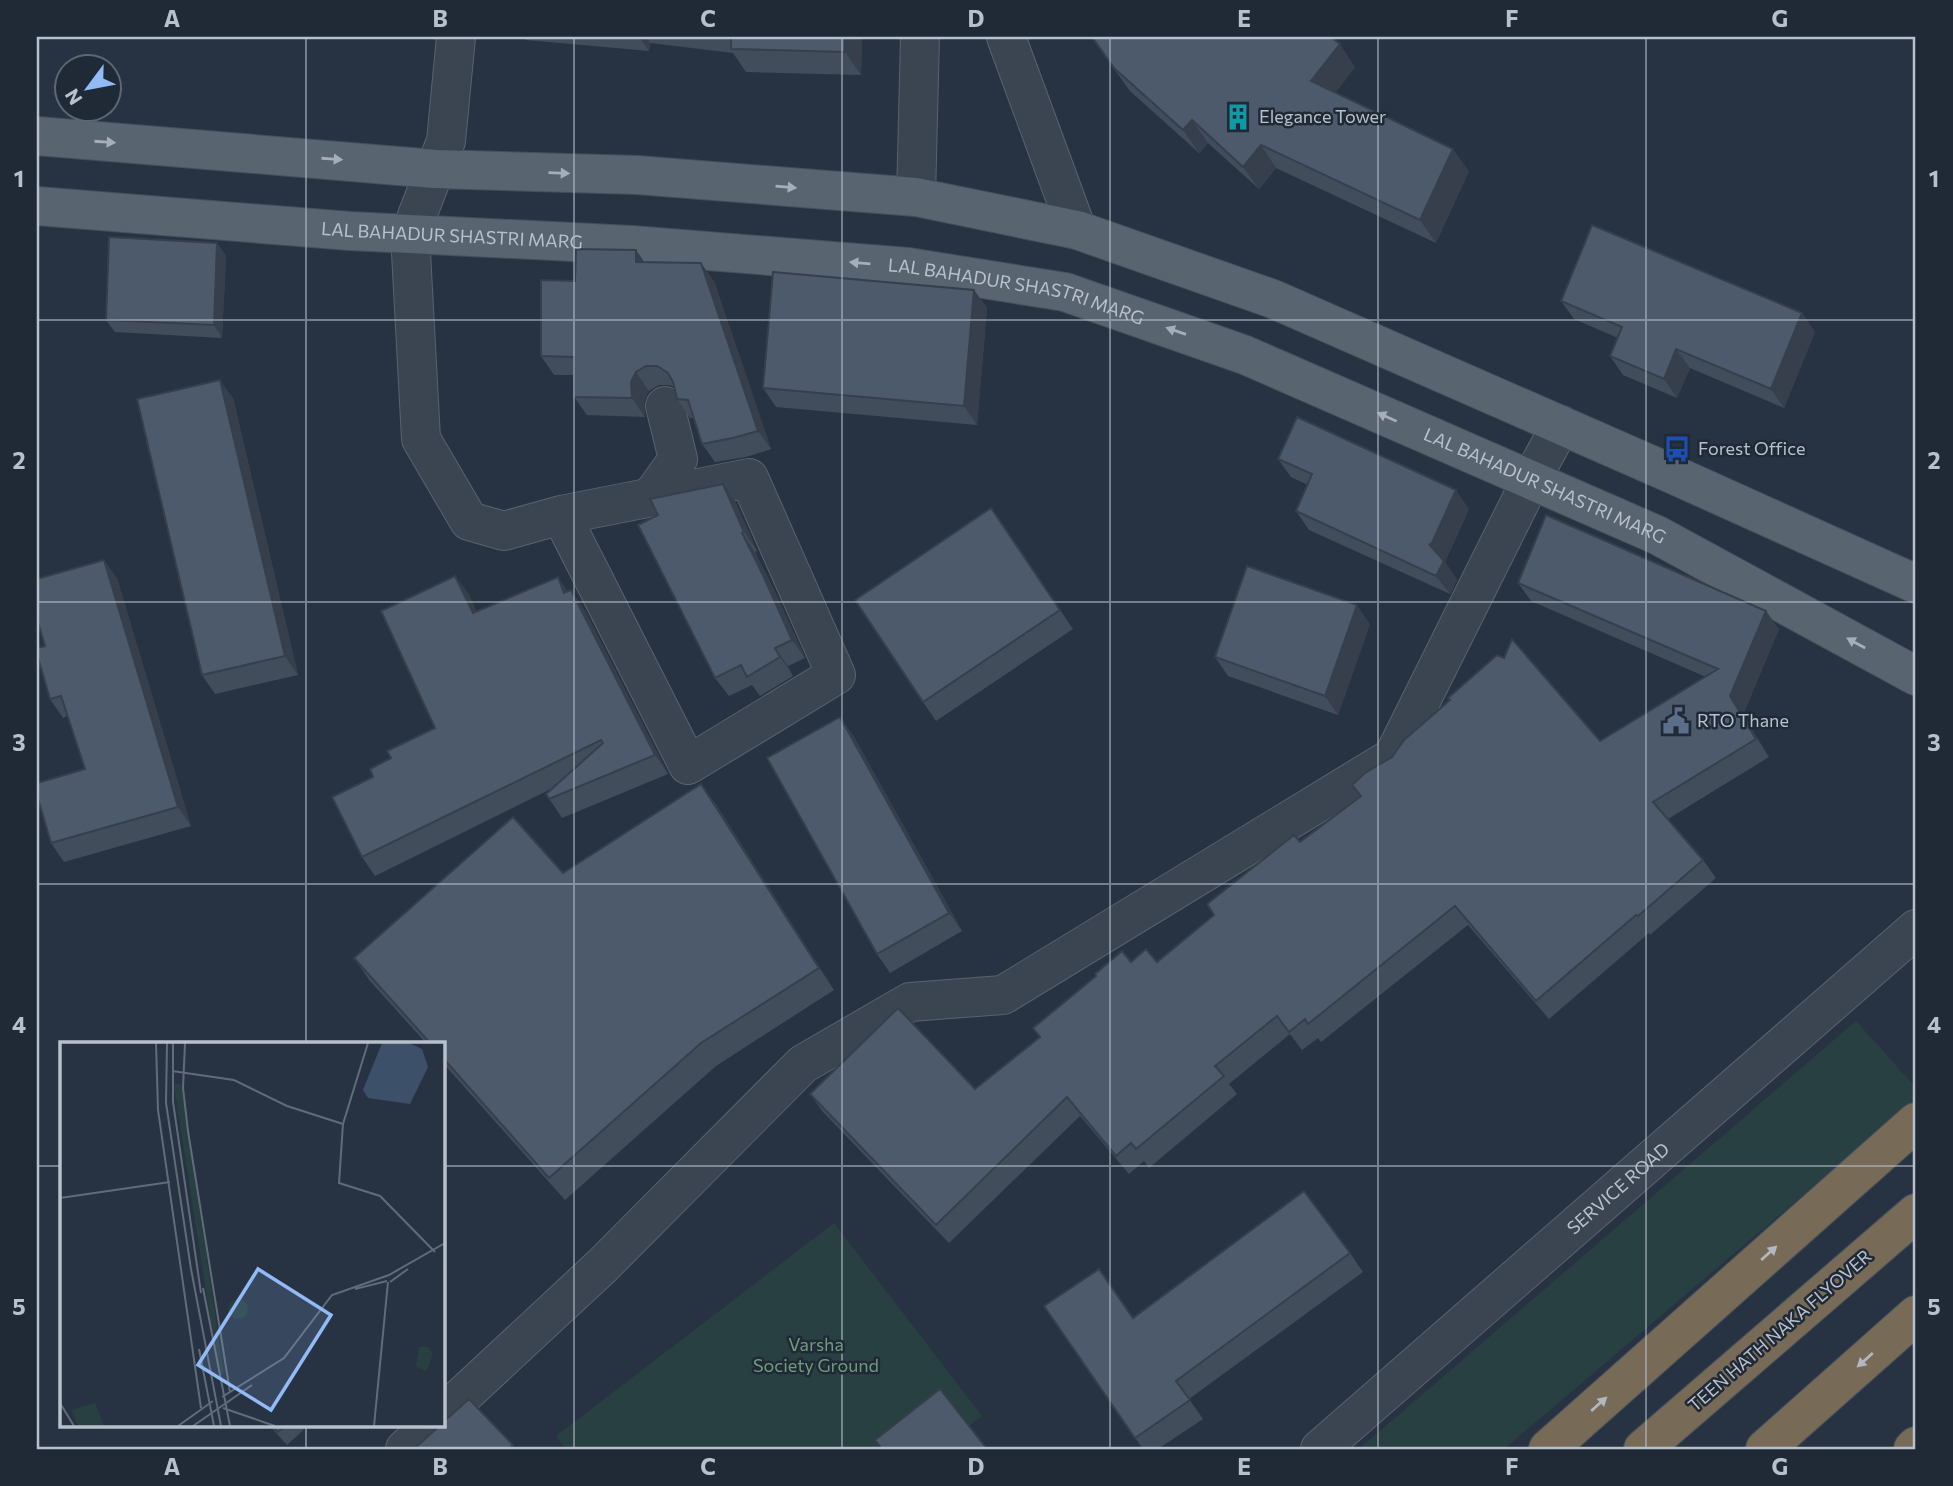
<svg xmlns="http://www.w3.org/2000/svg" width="1953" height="1486" viewBox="0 0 1953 1486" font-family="Commissioner,sans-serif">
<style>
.green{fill:#294043}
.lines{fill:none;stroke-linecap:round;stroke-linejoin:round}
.minor-casing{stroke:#59636f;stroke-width:40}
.major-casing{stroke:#454e5b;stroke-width:40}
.highway-casing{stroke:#46505c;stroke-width:40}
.minor{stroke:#3b4552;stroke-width:38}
.major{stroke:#596471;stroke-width:38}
.highway{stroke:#776b58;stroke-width:38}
.wall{fill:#424d5c}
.shaded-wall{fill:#363f4b}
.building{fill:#4d5a6b;stroke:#363f4b;stroke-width:2}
.oneway{fill:#a5aeba}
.oneway2{fill:#b2b8c0}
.grid{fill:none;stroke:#b8c0cc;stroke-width:2;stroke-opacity:0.55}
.labels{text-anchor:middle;stroke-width:5;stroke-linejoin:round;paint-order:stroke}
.poi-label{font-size:18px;fill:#b8c0cc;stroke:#202a37;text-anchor:start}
.street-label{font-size:18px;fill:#b8c0cc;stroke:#202a37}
.park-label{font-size:18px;fill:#6f9c79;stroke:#202a37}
.inset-road{fill:none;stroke:#616b79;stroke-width:2}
.view{fill:#91baf7;fill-opacity:0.15;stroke:#91baf7;stroke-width:3.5}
.inset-edge{fill:none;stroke:#b8c0cc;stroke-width:3.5}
.neatline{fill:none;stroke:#b8c0cc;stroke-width:2.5}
.grid-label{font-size:23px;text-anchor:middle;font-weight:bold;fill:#b8c0cc}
</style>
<rect width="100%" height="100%" fill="#273342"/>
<path class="green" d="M1856,1021L1916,1088V1099L1504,1449H1359Z
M834,1223L982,1416L939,1449H565L556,1436Z"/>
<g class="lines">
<g class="minor-casing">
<g id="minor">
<path d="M456,37L446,141L410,234L421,439L469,521L504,531L561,515L749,478L836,675L688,765L561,515"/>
<path d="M1006,37L1077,230"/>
<path d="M916,197L920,37"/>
<path d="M651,497L678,459L665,406"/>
<path d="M443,1414L602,1266L803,1064L910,1002L1003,995L1393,757L1531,480L1561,425"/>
<path d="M405,1449L431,1425"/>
<path id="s1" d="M1320,1449L1916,929"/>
</g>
</g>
<g class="major-casing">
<g id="major">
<path d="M37,136L435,169L637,175L916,197L1077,230L1273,299L1672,474L1916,584"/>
<path id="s2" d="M37,206L350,231L632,245L908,267L1065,292L1245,355L1657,535L1916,676"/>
</g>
</g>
<g class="highway-casing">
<path id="highway" d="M1548,1449L1916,1122
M1643,1449L1916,1213
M1765,1449L1916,1315
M1913,1449L1916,1446"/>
</g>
<use href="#minor" class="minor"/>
<use href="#major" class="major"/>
<use href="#highway" class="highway"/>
</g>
<path class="wall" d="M524,37H862L861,75L746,72L733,53L650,43L649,51L526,40Z
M1091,37L1355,67L1335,93L1469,171L1436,243L1276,168L1259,189L1208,143L1199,153L1130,91Z
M217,243L226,256L222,338L115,332L106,320Z
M636,250L644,262L714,281L771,449L746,457L715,462L702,444L694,418H690L677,399L674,387L670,385H659L649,391L644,401L645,417L587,415L574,397V375H554L541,356L575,281Z
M974,290L987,308L977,425L776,407L763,388Z
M1561,301L1802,313L1815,332L1784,408L1690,368L1677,398L1623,375L1610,356L1618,338L1574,319Z
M233,398L298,675L215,694L202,675Z
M1278,459L1469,509L1445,562L1457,580L1450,594L1309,530L1296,511L1308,485L1291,477Z
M723,484L736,503L757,551L755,552L776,594L805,658L788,666L793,676L760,696L752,685L729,696L715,678Z
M991,508L1073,629L936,721L923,702Z
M455,576L469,595L476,612L568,591L584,609L668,774L562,818L546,794L551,789L375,876L362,857L373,777L391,758L435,728Z
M117,578L191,826L64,862L51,843L85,769L67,716L63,718L50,699L45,646Z
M1518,583L1779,629L1743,715L1769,757L1668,819L1703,860L1716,878L1650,935L1649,933L1549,1019L1468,925L1321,1042L1318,1038L1302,1050L1290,1034L1229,1084L1237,1094L1149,1168L1144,1161L1129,1174L1080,1116L949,1243L823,1112L810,1094L975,1089L1040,1038L1033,1028L1131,962H1157L1300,842L1360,796L1352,785L1600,741L1706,677L1531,601Z
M1370,624L1338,715L1228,676L1215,657Z
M853,735L962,931L890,973L877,954Z
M701,784L717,806L834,990L716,1066L565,1200L443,1063V1043H426L370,981L354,958L563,873Z
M1350,1253L1363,1272L1189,1399L1203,1419L1158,1449H1143L1044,1306L1133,1318Z
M269,1425H309L287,1445Z"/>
<path class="shaded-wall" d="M639,37H646L650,43L649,51Z
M845,37H862L861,75L845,52Z
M1340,44L1355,67L1327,104L1311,81Z
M1192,120L1208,143L1199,153L1183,130Z
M1261,145L1276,168L1259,189L1243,167Z
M1453,149L1469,171L1436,243L1420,220Z
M217,243L226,256L222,338L214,325Z
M636,250L649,269L636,262Z
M701,263L714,281L771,449L758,431Z
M974,290L987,308L977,425L964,406Z
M1802,313L1815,332L1784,408L1771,389Z
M1676,349L1690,368L1677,398L1664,379Z
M636,372L649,391L644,401L645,417L632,398L631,382Z
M220,380L233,398L298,675L285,656Z
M723,484L736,503L757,551L744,532Z
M1456,490L1469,509L1445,562L1457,580L1450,594L1436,576L1443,563L1431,545Z
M742,533L755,552L776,594L805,658L792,640Z
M104,560L117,578L191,826L178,807Z
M455,576L469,595L486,632L473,613Z
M558,577L571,596L564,593Z
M571,590L584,609L668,774L655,755Z
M1357,605L1370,624L1338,715L1325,696Z
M1766,611L1779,629L1743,715L1769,757L1730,696Z
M775,648L788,666L793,676L780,657Z
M840,717L853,735L962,931L949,913Z
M701,784L717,806L834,990L819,968Z"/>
<path class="building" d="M731,37H845V52L731,49Z
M1092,37H1331L1340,44L1311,81L1453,149L1420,220L1261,145L1243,167L1192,120L1183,130L1114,68Z
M1592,225L1802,313L1771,389L1676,349L1664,379L1610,356L1622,327L1561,301Z
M109,237L217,243L214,325L106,320Z
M576,249L636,250V262L701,263L758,431L733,438L702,444L688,400L677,399L673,382L668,373L657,366H646L636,372L631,382L632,398L574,397V357L541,356V280L575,281Z
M773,272L974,290L964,406L763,388Z
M220,380L285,656L202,675L137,399Z
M1297,417L1456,490L1431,545L1429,544L1444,561L1436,576L1296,511L1312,474L1278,459Z
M723,484L744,532L742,533L763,575L792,640L775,648L780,657L747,677L741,665L715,678L638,525L658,515L650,499Z
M991,508L1060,610L923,702L855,600Z
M1546,515L1766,611L1730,696L1756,739L1653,802L1703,860L1638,916L1636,915L1536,1001L1455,906L1308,1024L1305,1019L1289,1032L1277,1016L1215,1066L1224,1076L1136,1149L1131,1143L1116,1156L1067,1097L936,1225L810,1094L898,1008L975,1089L1040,1037L1033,1028L1096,976L1095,974L1122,951L1131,962L1146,949L1157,962L1214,915L1207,904L1294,835L1300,842L1361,796L1352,785L1365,773L1392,757L1404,740L1450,700L1448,698L1497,655L1504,658L1512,639L1600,741L1718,669L1518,583Z
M104,560L178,807L51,843L37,795V783L85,769L61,696L50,699L37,654V648L45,646L37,619V579Z
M1247,566L1357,605L1325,696L1215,657Z
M455,576L473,613L558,577L564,593L571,590L655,755L549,799L546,794L603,743L601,740L362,857L332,797L373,777L370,769L391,758L387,751L435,728L381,611Z
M840,717L949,913L877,954L767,758Z
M701,784L819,968L701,1043L549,1178L443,1058V1043H430L354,958L513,817L563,873Z
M1304,1191L1350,1253L1176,1381L1190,1400L1135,1438L1044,1306L1099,1269L1133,1318Z
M940,1389L987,1449H882L875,1440Z
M469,1399L513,1445L509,1449H414L437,1428L439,1425H443V1421L449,1417Z
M271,1425H286L278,1432Z"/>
<defs><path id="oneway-solid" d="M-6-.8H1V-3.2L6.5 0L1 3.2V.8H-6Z" transform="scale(1.75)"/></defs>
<g class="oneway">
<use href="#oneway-solid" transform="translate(105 142) rotate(4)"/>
<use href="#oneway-solid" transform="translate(332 159) rotate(4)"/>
<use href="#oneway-solid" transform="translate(559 173) rotate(2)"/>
<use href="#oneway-solid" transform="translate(786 187) rotate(5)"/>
<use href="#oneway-solid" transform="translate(860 263) rotate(-175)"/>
<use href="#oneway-solid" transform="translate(1176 331) rotate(-161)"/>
<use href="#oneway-solid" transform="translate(1387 417) rotate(-156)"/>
<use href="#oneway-solid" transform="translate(1856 643) rotate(-151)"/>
</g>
<g class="oneway2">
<use href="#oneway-solid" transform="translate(1769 1253) rotate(-42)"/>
<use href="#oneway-solid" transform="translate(1865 1360) rotate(138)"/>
<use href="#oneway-solid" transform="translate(1599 1404) rotate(-42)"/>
</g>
<path class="grid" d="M306,37V1043M574,37V1449M842,37V1449M1110,37V1449M1378,37V1449M1646,37V1449M37,320H1916M37,602H1916M37,884H1916M37,1166H61M443,1166H1916M306,1425V1449"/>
<defs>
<g id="building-bare" transform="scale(2.1)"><path d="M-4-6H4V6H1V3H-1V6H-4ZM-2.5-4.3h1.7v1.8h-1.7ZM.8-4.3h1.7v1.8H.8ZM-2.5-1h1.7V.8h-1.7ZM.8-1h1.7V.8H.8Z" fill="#0f9aa8" stroke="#202a37" stroke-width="2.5" paint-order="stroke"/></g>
<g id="bus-bare" transform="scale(2.1)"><path d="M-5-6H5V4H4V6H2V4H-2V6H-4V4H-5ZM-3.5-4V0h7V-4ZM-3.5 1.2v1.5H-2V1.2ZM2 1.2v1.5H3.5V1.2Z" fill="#1a4fb4" stroke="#202a37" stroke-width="2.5" paint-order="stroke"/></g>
<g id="civic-bare" transform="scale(2.1)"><path d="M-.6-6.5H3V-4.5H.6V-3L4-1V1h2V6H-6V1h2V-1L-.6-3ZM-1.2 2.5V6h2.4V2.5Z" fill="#5c6f8a" stroke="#202a37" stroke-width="2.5" paint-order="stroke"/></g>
</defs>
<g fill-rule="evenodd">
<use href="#building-bare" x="1238" y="117"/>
<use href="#bus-bare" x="1677" y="449"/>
<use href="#civic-bare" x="1676" y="721"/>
</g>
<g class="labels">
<g class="poi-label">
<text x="1259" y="123">Elegance Tower</text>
<text x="1698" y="455">Forest Office</text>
<text x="1697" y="727">RTO Thane</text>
</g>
<g class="street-label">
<text dy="6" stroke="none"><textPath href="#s2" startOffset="416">LAL BAHADUR SHASTRI MARG</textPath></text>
<text dy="6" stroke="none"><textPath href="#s2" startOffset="984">LAL BAHADUR SHASTRI MARG</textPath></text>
<text dy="6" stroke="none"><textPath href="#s2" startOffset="1550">LAL BAHADUR SHASTRI MARG</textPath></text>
<text dy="6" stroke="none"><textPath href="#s1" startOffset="396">SERVICE ROAD</textPath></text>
<text transform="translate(1780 1331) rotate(-41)" y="6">TEEN HATH NAKA FLYOVER</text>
</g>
<g class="park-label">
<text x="816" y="1351">Varsha<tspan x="816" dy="21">Society Ground</tspan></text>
</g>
</g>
<g transform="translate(60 1042)">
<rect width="385" height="385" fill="#273342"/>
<path d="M121,41L164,332L159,333L114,43ZM168 267a10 10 0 1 1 20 0a10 10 0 1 1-20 0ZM359,305H368L373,312L366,330L356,324ZM35,361L44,384H18L11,368Z" fill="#294043"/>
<path d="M322,1H349L362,7L368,25L350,62L308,56L303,48Z" fill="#3d506a"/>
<path class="inset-road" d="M96,1L98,68L141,366M107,1L106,61L131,227L161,384M113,1V60L141,251M125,1L123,46L128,89L170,350M308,1L283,82L279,141L320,154L375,210M112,29L174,38L227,64L283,82M0,156L110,140M330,240L348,227M143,246L170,384M295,247L327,239M139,307L154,384M162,355L224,316L272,253L329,233L385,201M0,361L14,384M163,366L215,384M118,384L153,359M133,384L192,343M314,384L328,240"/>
<path class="view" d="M198,227L271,273L211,368L138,323Z"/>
<rect width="385" height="385" class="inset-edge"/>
</g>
<rect width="1953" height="1486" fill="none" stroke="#202a37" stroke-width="77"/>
<g transform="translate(88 88) rotate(238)"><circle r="33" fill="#202a37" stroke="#5d6673" stroke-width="2"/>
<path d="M0-5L12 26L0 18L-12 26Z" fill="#91baf7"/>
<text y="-10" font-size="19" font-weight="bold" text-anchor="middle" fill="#b8c0cc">N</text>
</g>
<rect x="38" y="38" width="1876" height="1410" class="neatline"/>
<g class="grid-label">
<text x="172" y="27">A</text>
<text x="440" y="27">B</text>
<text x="708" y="27">C</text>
<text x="976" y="27">D</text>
<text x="1244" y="27">E</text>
<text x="1512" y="27">F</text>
<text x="1780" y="27">G</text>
<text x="19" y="187">1</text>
<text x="1934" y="187">1</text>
<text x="19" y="469">2</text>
<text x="1934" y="469">2</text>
<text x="19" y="751">3</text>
<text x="1934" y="751">3</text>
<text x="19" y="1033">4</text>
<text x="1934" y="1033">4</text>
<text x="19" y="1315">5</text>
<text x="1934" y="1315">5</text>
<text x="172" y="1475">A</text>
<text x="440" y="1475">B</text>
<text x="708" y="1475">C</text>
<text x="976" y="1475">D</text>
<text x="1244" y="1475">E</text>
<text x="1512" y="1475">F</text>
<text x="1780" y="1475">G</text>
</g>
</svg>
